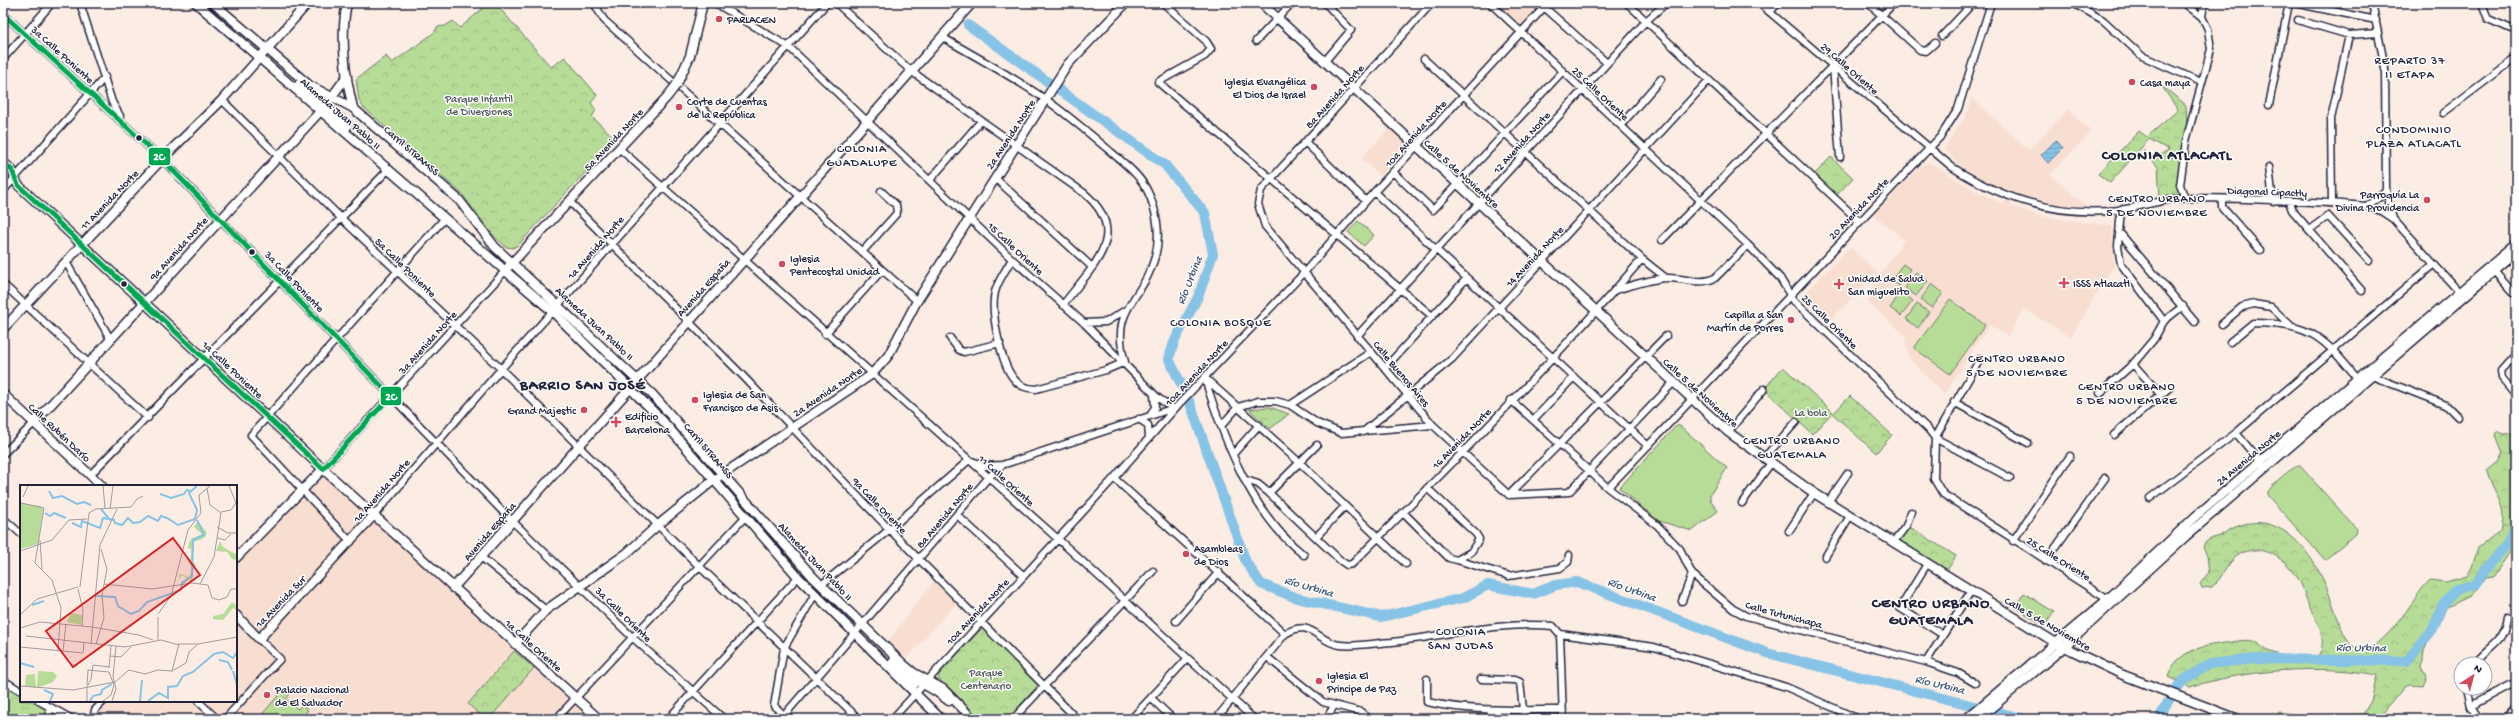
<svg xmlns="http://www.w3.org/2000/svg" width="2519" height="722" viewBox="0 0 2519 722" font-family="'Gochi Hand',sans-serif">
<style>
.built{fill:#f8ded1}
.green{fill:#b7dc97;stroke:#6c7f69}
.forest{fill:url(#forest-crowns);stroke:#6c7f69}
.water{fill:url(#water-rules);stroke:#5e83a2}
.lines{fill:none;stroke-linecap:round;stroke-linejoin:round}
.river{stroke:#86c3e6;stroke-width:10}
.minor-casing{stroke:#22223b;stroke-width:9}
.major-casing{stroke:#22223b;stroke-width:11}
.minor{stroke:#fff;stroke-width:6}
.major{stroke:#fff;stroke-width:8}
.major-bridge-casing{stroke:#22223b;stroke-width:11;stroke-linecap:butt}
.major-bridge{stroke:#fff;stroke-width:8}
.bus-1-casing{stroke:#fff;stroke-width:8}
.bus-1{stroke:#00a651;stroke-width:5}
.poi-dot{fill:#d1495b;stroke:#fff;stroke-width:1.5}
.bus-dot{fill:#22223b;stroke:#fff;stroke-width:1.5}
.labels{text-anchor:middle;stroke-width:3;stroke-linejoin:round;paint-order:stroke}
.poi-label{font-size:11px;fill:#22223b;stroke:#fff;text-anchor:start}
.street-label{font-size:11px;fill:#22223b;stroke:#fff}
.park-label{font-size:11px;fill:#4f5a57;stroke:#fff}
.neighbourhood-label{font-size:12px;letter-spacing:1px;fill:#22223b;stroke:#fff}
.water-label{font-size:12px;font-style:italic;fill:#455a77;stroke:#fff}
.district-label{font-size:15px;font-weight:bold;letter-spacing:1px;fill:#22223b;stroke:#fff}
.inset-river{fill:none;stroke:#86c3e6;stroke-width:2}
.inset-road{fill:none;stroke:#a49ba0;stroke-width:1}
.view{fill:#d62828;fill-opacity:0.15;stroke:#d62828;stroke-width:2}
.inset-edge{fill:none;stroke:#22223b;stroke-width:2}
.line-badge{stroke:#fff;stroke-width:1.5}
.badge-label{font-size:11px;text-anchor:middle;font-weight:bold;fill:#fff}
</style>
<defs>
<pattern id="forest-crowns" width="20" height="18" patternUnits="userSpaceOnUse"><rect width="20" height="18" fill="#b7dc97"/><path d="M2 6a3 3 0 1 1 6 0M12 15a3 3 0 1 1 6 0" fill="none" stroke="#9dbc83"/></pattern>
<pattern id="water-rules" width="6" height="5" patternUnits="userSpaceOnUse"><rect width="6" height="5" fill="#86c3e6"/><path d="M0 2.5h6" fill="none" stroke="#73a7c6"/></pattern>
</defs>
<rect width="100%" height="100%" fill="#fbece4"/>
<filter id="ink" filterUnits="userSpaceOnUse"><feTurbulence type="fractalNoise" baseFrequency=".025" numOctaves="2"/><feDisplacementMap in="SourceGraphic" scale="8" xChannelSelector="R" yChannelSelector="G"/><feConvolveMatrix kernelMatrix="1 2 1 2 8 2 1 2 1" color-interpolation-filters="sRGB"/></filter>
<g filter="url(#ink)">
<path class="built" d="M1493,3H1541L1522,24L1518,25Z
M1972,98L2029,150L2068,109L2091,132L2050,174L2086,206H2061L2014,194L2010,206L2041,216L2112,226L2115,263L2071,337L2024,309L2008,336L1989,325L1944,395L1908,357L1905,335L1867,302L1873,285L1904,240L1873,214L1921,166L1929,162L1975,191L2004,204L2009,191L1981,180L1957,163L1944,148L1966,116Z
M1391,127L1409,145L1380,176L1361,158Z
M1850,247L1877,272L1829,322L1802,296Z
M323,469L599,719H98L93,715L106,701H236V560Z
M935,580L957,602L907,658L888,641Z"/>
<path class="green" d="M1358,221L1374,235L1364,246L1348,232Z
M1903,264L1910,269L1899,286L1891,280Z
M1916,272L1928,281L1916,296L1905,288Z
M1932,284L1943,293L1932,308L1920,300Z
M1901,292L1913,301L1901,316L1890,308Z
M1950,299L1985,325L1950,374L1914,348Z
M1917,304L1929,312L1918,328L1906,319Z
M1678,424L1727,468L1710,495V499L1718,511L1692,531L1659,521L1619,488Z
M2300,466L2356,528L2355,534L2325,560L2267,495C2267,488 2293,465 2300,466Z
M2024,593L2054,612L2045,626L2015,607Z
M284,689L290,694L286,699L298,709L302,705L308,710L301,719L293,716L290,719H258Z"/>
<path class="forest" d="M489,3H495L551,67L565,57L597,95L591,103L596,110L592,117L616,139L518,245L513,248L506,247L493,235L462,194L362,106L359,100L356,79L386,56L392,63L435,32L437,27L445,26L453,21L460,28Z
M2161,85L2186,105L2187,129L2178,196L2160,199L2158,167L2143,150L2153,159L2169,150L2149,139L2110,183L2098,174L2139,131L2147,137L2178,110Z
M1831,157L1853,178L1834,198L1812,177Z
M1783,367L1833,412L1812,434L1764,389Z
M1850,396L1892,435L1876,453L1833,414Z
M1270,407L1289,414L1270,429L1249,409Z
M2499,432L2504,434L2516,433V547L2512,549L2493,577L2487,578L2470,596L2443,609L2424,651L2422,667L2427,676L2423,686L2409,685L2404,687L2378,719H2275L2279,712L2305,716L2363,714L2371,701L2377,675C2321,664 2244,670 2190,687L2168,677C2176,651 2202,646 2225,643C2236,642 2242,639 2253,641C2258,643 2263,648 2268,651C2282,657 2302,659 2317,657C2330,641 2316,620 2308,604C2305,597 2304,590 2301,584C2291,563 2266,542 2242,553C2227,560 2224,577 2212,587L2202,588L2200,584L2209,572L2207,556L2203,547L2205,543C2211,537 2217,538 2223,534C2270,502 2307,543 2325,584C2334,604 2339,628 2351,646C2380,665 2413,595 2430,580L2446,582L2467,576L2472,567L2478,548L2501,530C2508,506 2493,493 2487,471L2498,462L2503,453L2496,435Z
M1908,526L1956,556L1946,572L1896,541Z
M982,628L1039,684L1008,719H977L938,678L940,673Z
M514,651L534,668L489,719H485L468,704Z
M3,683L21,694V701H32L45,709L47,719H3V707L7,703L3,700Z"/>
<path class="water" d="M2056,140L2063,148L2048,163L2041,155Z"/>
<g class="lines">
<path class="river" d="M968,25L1165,165L1205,213L1213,254L1198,297L1174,342L1169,359L1190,403L1246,562L1261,584L1297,598L1381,617L1463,598L1488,585L1533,594L1556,585L1577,582L1767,653L2025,719
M2159,719L2172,694L2184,680L2209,664L2255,659L2407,661L2433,629L2443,604L2456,590L2477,583L2490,563L2509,543L2516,524"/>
<g class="minor-casing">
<path id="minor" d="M80,3L112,102L120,116
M594,3L604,20L917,301
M715,3L789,47L1012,259L1084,323L1158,398L1173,408
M836,3L911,71L1084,193C1133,234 1091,267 1063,305
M1163,3L1206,41L1211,49L1205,56L1158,82L1432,316
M1432,3L1261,190L1258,204L1265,226L1433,425L1509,495L1569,492L1674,382
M1490,3L1748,245L1780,278L1793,300L1928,429L1935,438L1934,479L1943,494L2110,601
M1627,3L1859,221
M1759,3L1952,167C2002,199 2059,217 2119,210C2141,207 2165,198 2187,198C2247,198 2307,201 2366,206L2381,211L2393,219L2461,294
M1868,3L1920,50L1926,51L1935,43
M2073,3L2103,20L2142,56L2201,82
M2184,3L2202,17L2208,29L2211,49L2186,141L2180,185L2185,198
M2294,3L2376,20
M2372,3L2385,68L2386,189L2393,219
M2482,3L2488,19L2516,31
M1544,7L1607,63
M1770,12L1778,3
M3,14L162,159L506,515L632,637L724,719
M2202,17L2204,3
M2298,20L2349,35L2378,33
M1942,36L1973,3
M942,37C976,57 1012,76 1045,99C1068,115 1090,134 1111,152C1125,164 1140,175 1148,192C1157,211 1161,236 1155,257C1143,301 1109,307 1125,362L1106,370L1036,389C1027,388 1020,387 1014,379C1001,364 990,311 995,292C998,280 1006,270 1012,259
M1256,41L1292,3
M3,59L52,3
M1424,59L1642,259L1666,278
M1325,61L1351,30L1325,3
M1833,66L1840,157
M222,100L342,219L501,369L698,565L859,719
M2269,105L2289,3
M2443,113L2516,58
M1621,125L1661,79
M1305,142L1366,201
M620,149L1058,539L1254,719
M2269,167L2273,201
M1393,172L1433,210L1563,71
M995,178L1092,267
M930,180L981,121
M3,191L105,77
M1374,192L1648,446
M2222,199V207L2260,250
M570,202L743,376L890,530L1077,719
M2289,202L2292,210L2362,291
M2332,203L2331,119L2349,35
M2366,206L2380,197L2386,189
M2309,230L2328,216L2369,261
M2119,232L2195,322
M1662,240L1894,3
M862,252L897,213L896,205L881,191
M66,262L111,340
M2494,271L2516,296
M3,284L148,418
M1615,290C1631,286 1650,279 1666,278C1684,277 1698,286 1715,278L1748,245
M2164,321L2183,306
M1084,323L1106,322L1124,311
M2222,324L2242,307L2254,304L2271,307L2290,325
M825,334L882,270
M1357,336L1646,21L1664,5L1671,3
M950,338L959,350L964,352L1000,343
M2230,342L2253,323C2313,324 2323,337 2360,382
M2516,354L2501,371L2502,378L2516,395
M1980,359L1935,438L2010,478
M2133,364L2161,395
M1385,368L1467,278
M2372,376L2446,405L2458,417
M1205,378L1299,462L1406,564
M1205,379C1224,440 1252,515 1304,555
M2100,393L2133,364L2154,339L2164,321L2121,264L2118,246L2121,209
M1511,400L1608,488L1657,525L1680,549L1692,574L1733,609L1746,616L1926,662L1958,673L1975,683
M1954,402L2028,443
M1290,405L1371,352
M1150,416L1155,407L1154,395
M1139,419L1148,425L1149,438
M1533,420L1574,377
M1221,426L1238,407L1258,401H1276L1290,405L1317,423L1341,433L1433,425
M1363,432L1452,359L1708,81
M1728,432L1764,389
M2236,433L2262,464
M2114,435L2170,387
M1234,453L1259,425
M3,454L34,423
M1764,458L1796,422
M323,469L506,270
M90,475L389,169
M1114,478L1285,634
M1246,480L1258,484L1269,493L1341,561L1347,565L1352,564C1451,465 1550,365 1642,259
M1608,488L1941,136L1958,109L1991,3
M1269,493L1317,445
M1509,495L1666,336
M2150,498L2236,433L2434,264
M1828,502L1848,473
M1742,503L1771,463
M1403,512L1449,558L1457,560L1471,552L1479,539L1476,534L1427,488
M375,514L501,369L827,3
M957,515L1024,576
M3,518L21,534
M1789,531L1814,493
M1317,536L1345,506
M2013,541L2070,456
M351,542L251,435L445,218
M1893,543L1906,526L1911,512
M481,557L546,610
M1825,557L1850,516
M1457,560L1509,576L1560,568L1568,562L1569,555
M2046,561L2105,478
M1927,564L1900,608L1943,635
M821,585L884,534L969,460L985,466L1002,465
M1682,601L1692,574
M1176,621L1219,572
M1560,634L1563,719
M1267,657L1323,702L1361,712L1369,719
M1926,662L1971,591
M2474,664C2490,643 2504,645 2507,616
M1427,679V702C1472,712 1517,710 1562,710
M1481,679L1515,680L1520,682L1524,719
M3,680L21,691
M2467,688L2471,706L2479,719
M1151,698L1173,719
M39,701L72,719
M198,701L217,719
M2471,706L2516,682
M49,707L50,719
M1490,710L1491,719
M784,715L774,706L784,648L815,594
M93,719L95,710L104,701
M225,719L280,659L259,639
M556,719L746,516
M668,719L798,577
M781,719L988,478L1002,465L1174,408
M892,719L1114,478L1179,404L1303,274L1366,201L1548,3
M1013,719L1153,571
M1131,719L1187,659
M1216,719L1285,634C1311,617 1317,642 1340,645C1356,647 1375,643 1392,642C1444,636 1502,621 1553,626L1560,634L1654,647L1786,687L1859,719
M1326,719L1334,706
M2511,719L2509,715L2516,708"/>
</g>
<g class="major-casing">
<path id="major" d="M196,3L553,312L662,420L798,577L941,719
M213,3L309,85L353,108L459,200L495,247L652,394L813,577L903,664L914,673L943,689L973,719
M347,3C340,35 345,76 353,108
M1261,3L1728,432L1814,493L2056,643L2123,675L2238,719
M299,84L348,126
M677,84L690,56L703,3
M3,162L12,170L18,185L323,469L599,719
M509,266L667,97
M3,329L162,159L222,100L308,3
M3,394L102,486
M34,423L325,106L347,76
M236,558L323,469
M453,588L972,3
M236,615L259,639L375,514
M515,644L546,610L627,553L658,525L714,480L871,375L888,356L917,301L1068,64L1126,3
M893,662L914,684
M913,678L937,692L949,701
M1966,719L2108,599L2196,516L2516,244
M1978,719L2064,647L2186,536L2516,252"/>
</g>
<use href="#minor" class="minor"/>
<use href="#major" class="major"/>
<g class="major-bridge-casing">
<path id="major-bridge" d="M667,97L677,84"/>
</g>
<use href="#major-bridge" class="major-bridge"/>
<g class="bus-1-casing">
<path id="bus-1" d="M3,14L162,159L391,396L323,469L18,185L12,170L3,162"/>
</g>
<use href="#bus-1" class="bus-1"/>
</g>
</g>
<g class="poi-dot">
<circle cx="719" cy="19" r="4"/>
<circle cx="2132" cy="82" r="4"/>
<circle cx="1314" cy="87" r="4"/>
<circle cx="679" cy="107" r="4"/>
<circle cx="2427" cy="200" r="4"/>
<circle cx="782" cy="264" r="4"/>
<path d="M2062 277h4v4h4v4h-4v4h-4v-4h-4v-4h4z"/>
<path d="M1837 278h4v4h4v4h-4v4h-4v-4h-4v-4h4z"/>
<circle cx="1791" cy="320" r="4"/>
<circle cx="695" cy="400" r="4"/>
<circle cx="584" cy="410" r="4"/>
<path d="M614 416h4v4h4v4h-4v4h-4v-4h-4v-4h4z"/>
<circle cx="1186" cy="554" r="4"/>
<circle cx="1319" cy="681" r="4"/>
<circle cx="267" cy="695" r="4"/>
</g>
<g class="bus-dot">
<circle cx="139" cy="138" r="3.5"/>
<circle cx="252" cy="252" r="3.5"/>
<circle cx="124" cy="284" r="3.5"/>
</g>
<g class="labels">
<g class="poi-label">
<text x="727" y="23">PARLACEN</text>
<text x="1306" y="85" text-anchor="end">Iglesia Evangélica<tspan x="1306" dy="13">El Dios de Israel</tspan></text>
<text x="2140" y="86">Casa maya</text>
<text x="687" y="105">Corte de Cuentas<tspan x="687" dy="13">de la República</tspan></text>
<text x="2419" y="198" text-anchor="end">Parroquía La<tspan x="2419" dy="13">Divina Providencia</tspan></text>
<text x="790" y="262">Iglesia<tspan x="790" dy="13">Pentecostal Unidad</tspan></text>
<text x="1848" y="282">Unidad de Salud<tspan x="1848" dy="13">San miguelito</tspan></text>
<text x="2073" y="287">ISSS Atlacatl</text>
<text x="1783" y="318" text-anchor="end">Capilla a San<tspan x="1783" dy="13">Martín de Porres</tspan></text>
<text x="703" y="398">Iglesia de San<tspan x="703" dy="13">Francisco de Asis</tspan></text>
<text x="576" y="414" text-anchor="end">Grand Majestic</text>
<text x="625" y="420">Edificio<tspan x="625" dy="13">Barcelona</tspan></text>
<text x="1194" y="552">Asambleas<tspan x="1194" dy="13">de Dios</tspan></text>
<text x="1327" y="679">Iglesia El<tspan x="1327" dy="13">Principe de Paz</tspan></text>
<text x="275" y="693">Palacio Nacional<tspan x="275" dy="13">de El Salvador</tspan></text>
</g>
<g class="street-label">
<text transform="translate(63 54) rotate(42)" y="4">3a Calle Poniente</text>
<text transform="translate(1850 68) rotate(41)" y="4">29 Calle Oriente</text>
<text transform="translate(1601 93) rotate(43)" y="4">25 Calle Oriente</text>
<text transform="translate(1334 96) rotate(-48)" y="4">8a Avenida Norte</text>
<text transform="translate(341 113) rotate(41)" y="4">Alameda Juan Pablo II</text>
<text transform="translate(1415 133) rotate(-48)" y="4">10a Avenida Norte</text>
<text transform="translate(1010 134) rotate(-57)" y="4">2a Avenida Norte</text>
<text transform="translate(613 139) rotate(-47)" y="4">5a Avenida Norte</text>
<text transform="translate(1521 142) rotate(-48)" y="4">12 Avenida Norte</text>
<text transform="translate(412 150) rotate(41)" y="4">Carril SITRAMSS</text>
<text transform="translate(1462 173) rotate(42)" y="4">Calle 5 de Noviembre</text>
<text transform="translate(2267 191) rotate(2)" y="4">Diagonal Cipactly</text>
<text transform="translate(109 199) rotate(-46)" y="4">11 Avenida Norte</text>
<text transform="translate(1858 208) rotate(-46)" y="4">20 Avenida Norte</text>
<text transform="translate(595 247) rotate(-49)" y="4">1a Avenida Norte</text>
<text transform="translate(178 248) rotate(-48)" y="4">9a Avenida Norte</text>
<text transform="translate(1016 248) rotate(43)" y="4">15 Calle Oriente</text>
<text transform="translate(1534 256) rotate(-47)" y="4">14 Avenida Norte</text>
<text transform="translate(406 267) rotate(44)" y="4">5a Calle Poniente</text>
<text transform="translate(295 281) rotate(46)" y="4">3a Calle Poniente</text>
<text transform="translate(703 287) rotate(-48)" y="4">Avenida España</text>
<text transform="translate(1830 321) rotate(44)" y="4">25 Calle Oriente</text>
<text transform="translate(595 323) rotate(43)" y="4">Alameda Juan Pablo II</text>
<text transform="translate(427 342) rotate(-48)" y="4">3a Avenida Norte</text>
<text transform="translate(233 369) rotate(43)" y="4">1a Calle Poniente</text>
<text transform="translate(1196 372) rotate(-47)" y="4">10a Avenida Norte</text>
<text transform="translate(1402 373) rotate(50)" y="4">Calle Buenos Aires</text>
<text transform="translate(827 391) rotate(-34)" y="4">2a Avenida Norte</text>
<text transform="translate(1701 392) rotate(42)" y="4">Calle 5 de Noviembre</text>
<text transform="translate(60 432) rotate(43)" y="4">Calle Rubén Darío</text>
<text transform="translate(1461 438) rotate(-46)" y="4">16 Avenida Norte</text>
<text transform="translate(709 450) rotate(49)" y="4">Carril SITRAMSS</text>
<text transform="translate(2248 457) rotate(-40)" y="4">24 Avenida Norte</text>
<text transform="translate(1007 480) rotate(42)" y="4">11 Calle Oriente</text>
<text transform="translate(381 490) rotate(-49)" y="4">1a Avenida Norte</text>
<text transform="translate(880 505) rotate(46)" y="4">9a Calle Oriente</text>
<text transform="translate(944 515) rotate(-50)" y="4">8a Avenida Norte</text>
<text transform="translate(489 531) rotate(-49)" y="4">Avenida España</text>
<text transform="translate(2059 558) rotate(32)" y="4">25 Calle Oriente</text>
<text transform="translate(816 561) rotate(47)" y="4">Alameda Juan Pablo II</text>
<text transform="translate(280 601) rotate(-46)" y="4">1a Avenida Sur</text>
<text transform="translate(977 611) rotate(-47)" y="4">10a Avenida Norte</text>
<text transform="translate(624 614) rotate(44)" y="4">3a Calle Oriente</text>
<text transform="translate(1784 614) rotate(15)" y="4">Calle Tutunichapa</text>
<text transform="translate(2048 623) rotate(30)" y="4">Calle 5 de Noviembre</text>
<text transform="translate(534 645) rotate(42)" y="4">1a Calle Oriente</text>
</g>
<g class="park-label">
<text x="479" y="102">Parque Infantil<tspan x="479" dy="13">de Diversiones</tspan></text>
<text x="1811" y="416">La bola</text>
<text x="986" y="676">Parque<tspan x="986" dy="13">Centenario</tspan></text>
</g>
<g class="neighbourhood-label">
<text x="2410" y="64">REPARTO 37<tspan x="2410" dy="14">II ETAPA</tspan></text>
<text x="2414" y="133">CONDOMINIO<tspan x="2414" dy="14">PLAZA ATLACATL</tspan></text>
<text x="862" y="152">COLONIA<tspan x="862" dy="14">GUADALUPE</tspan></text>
<text x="2157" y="202">CENTRO URBANO<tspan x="2157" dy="14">5 DE NOVIEMBRE</tspan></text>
<text x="1221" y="326">COLONIA BOSQUE</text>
<text x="2017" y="362">CENTRO URBANO<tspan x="2017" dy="14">5 DE NOVIEMBRE</tspan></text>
<text x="2127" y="390">CENTRO URBANO<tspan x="2127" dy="14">5 DE NOVIEMBRE</tspan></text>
<text x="1792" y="444">CENTRO URBANO<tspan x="1792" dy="14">GUATEMALA</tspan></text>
<text x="1461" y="635">COLONIA<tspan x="1461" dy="14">SAN JUDAS</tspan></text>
</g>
<g class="water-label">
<text transform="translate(1189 280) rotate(-68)" y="4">Río Urbina</text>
<text transform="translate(1309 586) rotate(16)" y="4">Río Urbina</text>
<text transform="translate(1632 589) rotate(20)" y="4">Río Urbina</text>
<text transform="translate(2361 647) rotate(1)" y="4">Río Urbina</text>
<text transform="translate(1940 684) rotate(14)" y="4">Río Urbina</text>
</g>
<g class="district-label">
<text x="2167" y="159">COLONIA ATLACATL</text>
<text x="583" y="389">BARRIO SAN JOSÉ</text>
<text x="1931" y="607">CENTRO URBANO<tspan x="1931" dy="17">GUATEMALA</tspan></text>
</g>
</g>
<g transform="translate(20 485)">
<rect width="217" height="217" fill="#fbece4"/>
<path d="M1,18L21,21L23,25L18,59L0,64ZM178,36L187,48L184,53L174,57L173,77L176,80L172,87L173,96L169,97L171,93L162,100L161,97L167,93L162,90L159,94V90L162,89L169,92L172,84L168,76L171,73V64L168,63L169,58L171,54L182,49L174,42ZM200,56L203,62L217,70V75L212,74L207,67L196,66ZM212,117L217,121V125L213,123L203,135L193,134V131L203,129ZM51,128L62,130L61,140L47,137Z" fill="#b7dc97"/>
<path d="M18,186L33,187L37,191L33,197L17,203ZM15,189L16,203L5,201L6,190Z" fill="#b7dc97"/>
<path class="inset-river" d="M29,6L33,13L42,11L57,19L64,17L71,20M140,9L151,13L164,9L167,5L170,6M81,24L90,35M25,28L30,31L34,28L46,33M175,34L177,25L169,8L177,1M52,38L61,42L62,36L80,43L83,33L94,35L95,38L102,40L108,33L113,38L120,37L128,31L138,36L141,31L147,33L158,40L175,34M76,111L95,112L98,121L111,129L119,126L127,117L161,105L162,98L172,91L173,55L184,50L177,35M12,120L24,116M199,175L208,177L212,185M0,178L14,182M213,186L217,200M24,205L33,209L30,216M70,216L73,211L81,209L82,205L92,199M120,216L122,195M128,216L139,208L148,213V202L157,201L163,191L173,187L194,169L203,167L213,173L217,167"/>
<path class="inset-road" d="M83,1L85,23M187,3L190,20L201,28M3,12L8,1M1,18L24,23L15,78L32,95L41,123L38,165M90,24L93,1M201,27L211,25L216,18L209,1M197,42L208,48H217M197,53L205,55L211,49M20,55L22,84M0,66L32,55L49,35L67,34M84,99L132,104L172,98L188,100L192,113L199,115L207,112L211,104H217M180,99L194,72L201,28M60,102L69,28L76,24L111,22L117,14L123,11M58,104L63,125L62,141M138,129L151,111L168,45L181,28L179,10L190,1M0,130L17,114L58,102M0,143L20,137L72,142L119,150L133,155M6,151L105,162L141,155L159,160M138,155V132M71,159L80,60L97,24M76,159L84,133L82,110L87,84L81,64M158,159H178M0,162L63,168L64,158M43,166L46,139M90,171L101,172L111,162M89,183L91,161M152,186L159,159M67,200L68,185L89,187M0,201L53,205L95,197L109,185L125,189L138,185L152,186L166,178L169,167L178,159L217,152M67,216V202L71,194L73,180L89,182M83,216L91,210L94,200L89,187M92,216L96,204L93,192L96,161"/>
<path class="view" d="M153,53L180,90L53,182L26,146Z"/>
<rect width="217" height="217" class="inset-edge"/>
</g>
<g class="line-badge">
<rect x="148" y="147" width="23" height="19" rx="4" fill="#00a651"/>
<rect x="380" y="386" width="22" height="20" rx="4" fill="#00a651"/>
</g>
<g class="badge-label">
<text x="159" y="160">2C</text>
<text x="391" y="400">2C</text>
</g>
<rect width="2519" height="722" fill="none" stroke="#fff" stroke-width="16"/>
<rect x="8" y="8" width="2503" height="706" fill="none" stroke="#22223b" stroke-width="1.5" filter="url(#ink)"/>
<g transform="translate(2473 676) rotate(36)"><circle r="19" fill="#ffffff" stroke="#a7a7b1"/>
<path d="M0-3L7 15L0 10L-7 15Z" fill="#d1495b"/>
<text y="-6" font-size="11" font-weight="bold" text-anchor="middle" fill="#22223b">N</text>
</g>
</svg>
